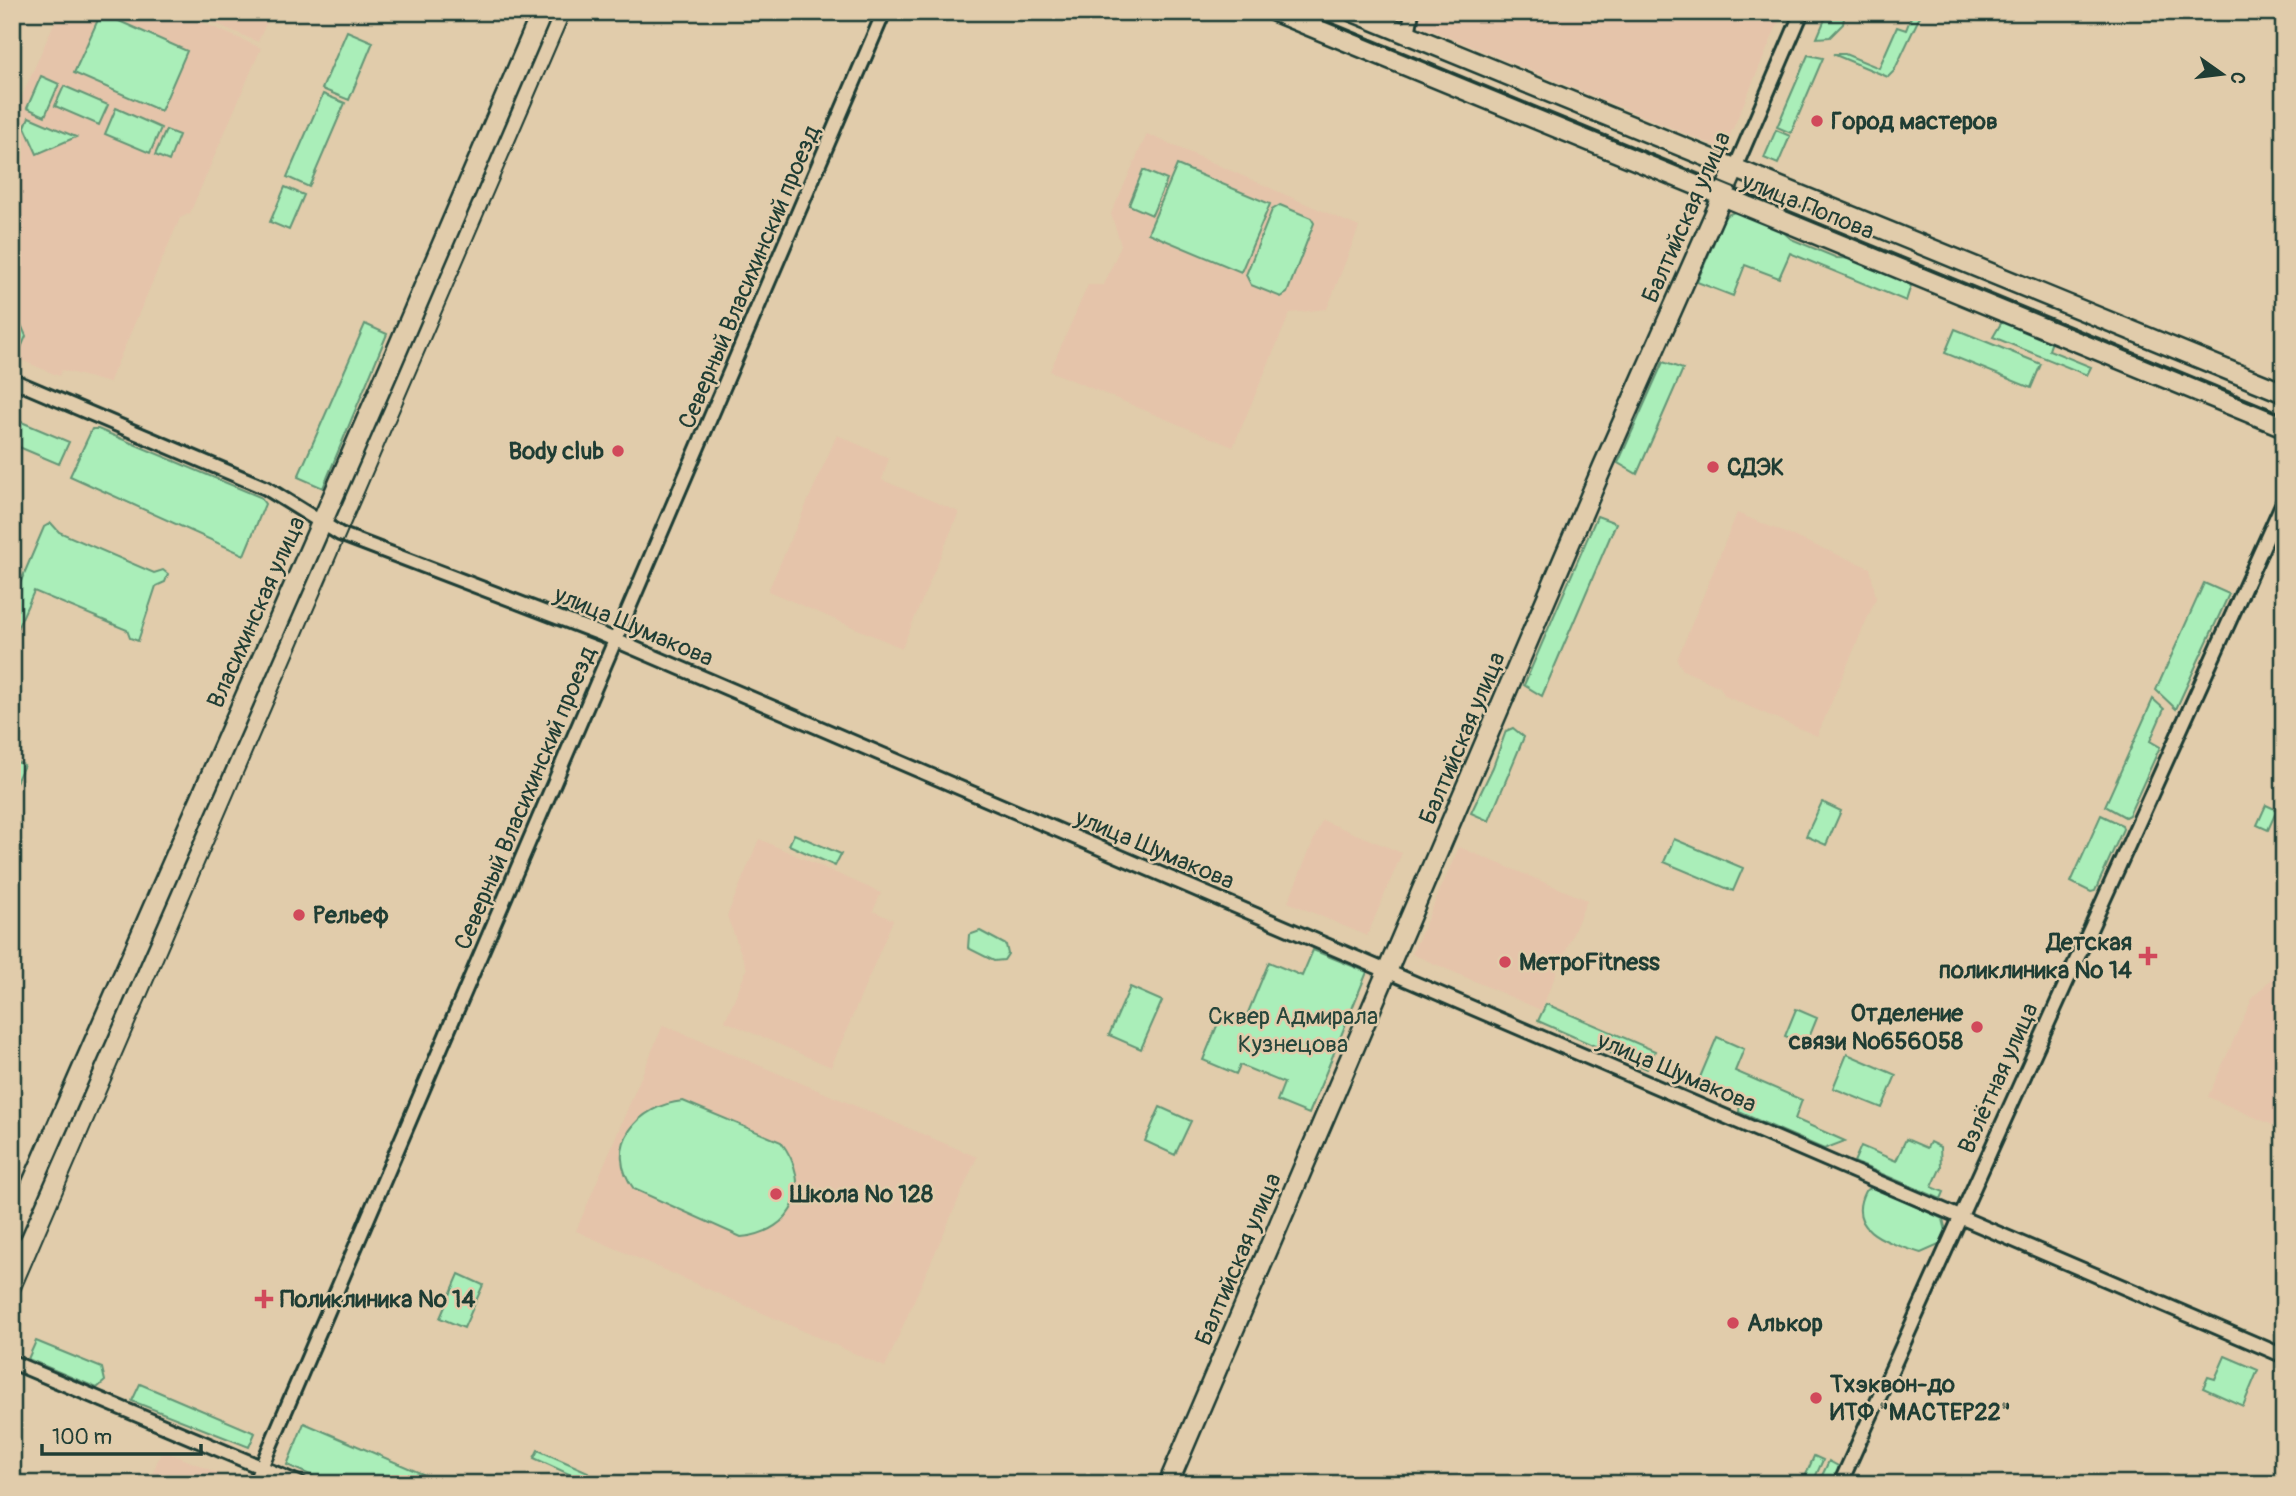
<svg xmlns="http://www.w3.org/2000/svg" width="2296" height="1496" viewBox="0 0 2296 1496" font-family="Pangolin,sans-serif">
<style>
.built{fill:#e5c4aa}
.green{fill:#aaeeb9;stroke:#649676;stroke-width:2}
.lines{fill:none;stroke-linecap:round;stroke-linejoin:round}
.minor-casing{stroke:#1f3d34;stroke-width:18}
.secondary-casing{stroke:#1f3d34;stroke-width:23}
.trunk-casing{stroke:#1f3d34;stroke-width:24}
.minor{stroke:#e1ccab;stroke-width:12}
.secondary{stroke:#e1ccab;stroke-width:18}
.trunk{stroke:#e1ccab;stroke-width:19}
.tram{stroke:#1f3d34;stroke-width:2}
.poi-dot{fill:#d1495b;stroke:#e1ccab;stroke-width:2.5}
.labels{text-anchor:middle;stroke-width:5;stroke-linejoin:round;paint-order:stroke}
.poi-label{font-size:24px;font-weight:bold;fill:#1f3d34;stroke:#e1ccab;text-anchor:start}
.street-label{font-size:24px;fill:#1f3d34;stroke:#e1ccab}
.park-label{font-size:24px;fill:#26463b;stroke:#e1ccab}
</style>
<rect width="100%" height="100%" fill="#e1ccab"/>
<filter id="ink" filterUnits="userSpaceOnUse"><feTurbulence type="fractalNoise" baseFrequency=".0143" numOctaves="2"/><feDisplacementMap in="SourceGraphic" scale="14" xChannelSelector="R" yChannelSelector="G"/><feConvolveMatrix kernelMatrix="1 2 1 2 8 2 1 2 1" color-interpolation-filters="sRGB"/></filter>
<g filter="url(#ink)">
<path class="built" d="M59,12H179L261,48L190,213L180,218L109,383L62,370L59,376L12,356V119Z
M190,12H271L258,42Z
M1387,12H1783L1729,138L1718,147Z
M1147,134L1359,227L1327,309L1290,313L1233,447L1050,371L1088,285H1104L1121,245L1111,214Z
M837,435L889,458L882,480L959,512L902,648L768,591Z
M1737,513L1870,568L1876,598L1817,736L1725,696L1720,687L1683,670L1677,660Z
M1322,820L1402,853L1367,936L1288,902Z
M759,839L881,893L873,911L893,920L831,1067L725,1021L747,969L727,916Z
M1459,847L1587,900L1541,1010L1412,954Z
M2284,965V1130L2208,1097L2252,999Z
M663,1025L977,1157L885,1367L576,1231Z
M162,1450L218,1473L213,1484H148Z"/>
<path class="green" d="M1828,12H1845L1843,24L1830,37L1817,38Z
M1913,12H1922L1894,71L1888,77L1833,54H1845L1879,68L1897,27L1906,30Z
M101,13L187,51L161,111L74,73Z
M347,31L373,42L349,100L322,89Z
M1808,55L1823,58L1791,133L1777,127Z
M41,76L59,84L45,116L27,108Z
M64,86L108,105L99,125L55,106Z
M323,94L345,103L309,187L287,177Z
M116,108L161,128L150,153L105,134Z
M29,117L76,137L37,154L25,127Z
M166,130L179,135L169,161L155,155Z
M1776,130L1790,136L1778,164L1764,158Z
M1177,165L1270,204L1241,272L1148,233Z
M1143,170L1167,180L1152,215L1129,205Z
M285,187L304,195L289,230L270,222Z
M1280,205L1311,218L1314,223L1287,293L1281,297L1251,285L1246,275L1272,210Z
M1739,210L1773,223L1791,239L1837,258L1862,259L1912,282L1906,301L1790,253L1779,278L1745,265L1733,296L1697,282L1725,216Z
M12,317L19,320L26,336L18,355L12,353Z
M2003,320L2053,338L2049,350L2091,367L2087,375L1993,337Z
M365,324L387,334L323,488L298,477Z
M1955,329L2041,364L2031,388L1945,353Z
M1663,362L1683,369L1637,474L1618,463Z
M12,418L69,442L59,464L12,444Z
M92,429H98L260,497L265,504L244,555L70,476Z
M1597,516L1616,523L1542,696L1524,685Z
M51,523L59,532L154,573L163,570L168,574L165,582L156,586L138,641L130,638L127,630L34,591L18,627L12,625V602L44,527Z
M2204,583L2229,594L2176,709L2156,690Z
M2153,699L2164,709L2150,741L2160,747L2129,815L2125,817L2105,806Z
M1513,728L1524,737L1489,821L1471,813L1493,767L1506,731Z
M12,760L24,765L12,791Z
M1822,802L1841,811L1826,845L1806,836Z
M2266,805L2277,810L2268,830L2257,825Z
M2101,815L2122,825L2123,829L2095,891L2091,892L2071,882Z
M794,834L841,854L835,866L789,845Z
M1674,839L1743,868L1733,891L1664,862Z
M980,931L1006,945L1008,954L1004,960L994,961L968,948L969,935Z
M1313,950L1367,972L1309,1114L1277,1101L1284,1083L1240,1065L1236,1074L1203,1060L1223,1011L1245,1020L1269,962L1302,976Z
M1130,987L1162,1001L1141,1049L1109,1035Z
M1546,1004L1655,1051L1647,1069L1538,1021Z
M1796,1009L1817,1018L1806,1045L1785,1036Z
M1717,1037L1744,1049L1735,1071L1802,1100L1795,1119L1845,1141L1824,1149L1739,1112L1740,1100L1698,1082Z
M1847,1054L1896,1075L1882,1108L1833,1088Z
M683,1101L781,1142C813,1184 796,1232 741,1237L634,1189C602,1146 638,1105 683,1101Z
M1160,1107L1191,1121L1175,1155L1145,1141Z
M1906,1139L1927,1148L1930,1142L1940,1147L1941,1167L1932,1187L1944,1192L1941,1199L1854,1162L1861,1146L1896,1161Z
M1873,1187L1943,1219L1946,1231L1939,1245L1921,1253C1891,1243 1844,1232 1865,1191Z
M459,1274L483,1285L464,1328L440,1318Z
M36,1341L102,1368L105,1381L97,1388L28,1359Z
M2225,1356L2258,1370L2243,1406L2203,1388L2208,1377L2215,1379Z
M140,1384L255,1433L249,1447L132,1401Z
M304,1423L425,1475L422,1484L403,1479L400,1484H331L287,1465Z
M538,1450L588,1472L584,1481L534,1458Z
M1814,1456L1823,1460L1812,1484H1802Z
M1829,1461L1838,1466L1840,1473L1835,1484H1818Z"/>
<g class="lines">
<g class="minor-casing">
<path id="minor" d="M1408,35L1412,12
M1735,168L1802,12
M12,380L266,488L340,534L601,634L2284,1356
M12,1362L301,1484
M254,1484L884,12
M1840,1484L2284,500"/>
</g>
<g class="secondary-casing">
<path id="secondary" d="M1275,12L2284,427
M1353,12L2284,393
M1168,1484L1603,466L1735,168"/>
</g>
<g class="trunk-casing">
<path id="trunk" d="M12,1230L389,369L542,12"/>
</g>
<use href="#minor" class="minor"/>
<use href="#secondary" class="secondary"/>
<use href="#trunk" class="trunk"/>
<path class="tram" d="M1306,12L2284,414
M12,1310L571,12"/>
</g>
</g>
<g class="poi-dot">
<circle cx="1817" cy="121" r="7"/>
<circle cx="618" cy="451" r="7"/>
<circle cx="1713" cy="467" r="7"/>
<circle cx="299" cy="915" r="7"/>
<path d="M2144.5 945.5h7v7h7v7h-7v7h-7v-7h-7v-7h7z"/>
<circle cx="1505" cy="962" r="7"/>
<circle cx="1977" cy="1027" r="7"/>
<circle cx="776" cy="1194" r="7"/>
<path d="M260.5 1288.5h7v7h7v7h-7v7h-7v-7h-7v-7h7z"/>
<circle cx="1733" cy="1323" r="7"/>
<circle cx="1816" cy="1398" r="7"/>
</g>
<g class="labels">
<g class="poi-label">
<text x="1831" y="129">Город мастеров</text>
<text x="604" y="459" text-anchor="end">Body club</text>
<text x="1727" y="475">СДЭК</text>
<text x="313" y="923">Рельеф</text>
<text x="2132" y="950" text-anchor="end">Детская<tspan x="2132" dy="28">поликлиника № 14</tspan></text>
<text x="1519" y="970">МетроFitness</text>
<text x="1963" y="1021" text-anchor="end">Отделение<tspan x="1963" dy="28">связи №656058</tspan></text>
<text x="790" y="1202">Школа № 128</text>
<text x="280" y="1307">Поликлиника № 14</text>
<text x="1747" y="1331">Алькор</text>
<text x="1830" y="1392">Тхэквон-до<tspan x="1830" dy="28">ИТФ "МАСТЕР22"</tspan></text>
</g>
<g class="street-label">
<text transform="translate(1808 206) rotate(22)" y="8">улица Попова</text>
<text transform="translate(1686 217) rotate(-66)" y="8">Балтийская улица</text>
<text transform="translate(749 277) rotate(-67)" y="8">Северный Власихинский проезд</text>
<text transform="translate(256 612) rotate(-66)" y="8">Власихинская улица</text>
<text transform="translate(634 626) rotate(23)" y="8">улица Шумакова</text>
<text transform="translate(1462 738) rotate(-67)" y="8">Балтийская улица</text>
<text transform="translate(525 798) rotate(-67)" y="8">Северный Власихинский проезд</text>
<text transform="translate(1155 849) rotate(23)" y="8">улица Шумакова</text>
<text transform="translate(1677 1072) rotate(23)" y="8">улица Шумакова</text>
<text transform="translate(1998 1078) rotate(-66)" y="8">Взлётная улица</text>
<text transform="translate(1238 1259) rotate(-67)" y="8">Балтийская улица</text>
</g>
<g class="park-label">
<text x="1293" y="1024">Сквер Адмирала<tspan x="1293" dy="28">Кузнецова</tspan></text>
</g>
</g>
<rect width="2296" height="1496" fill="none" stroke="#e1ccab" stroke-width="42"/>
<rect x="21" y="21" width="2254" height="1454" fill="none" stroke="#1f3d34" stroke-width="2.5" filter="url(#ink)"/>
<g transform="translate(2222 74) rotate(104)" stroke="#e1ccab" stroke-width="5" paint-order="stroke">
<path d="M0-5L12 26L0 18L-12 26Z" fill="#1f3d34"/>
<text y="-10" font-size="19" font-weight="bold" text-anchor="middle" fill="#1f3d34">С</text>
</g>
<path d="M42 1444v10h159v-10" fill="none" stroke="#1f3d34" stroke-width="3.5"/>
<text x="52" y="1444" font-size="21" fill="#1f3d34" stroke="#e1ccab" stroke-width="5" paint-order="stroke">100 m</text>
</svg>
